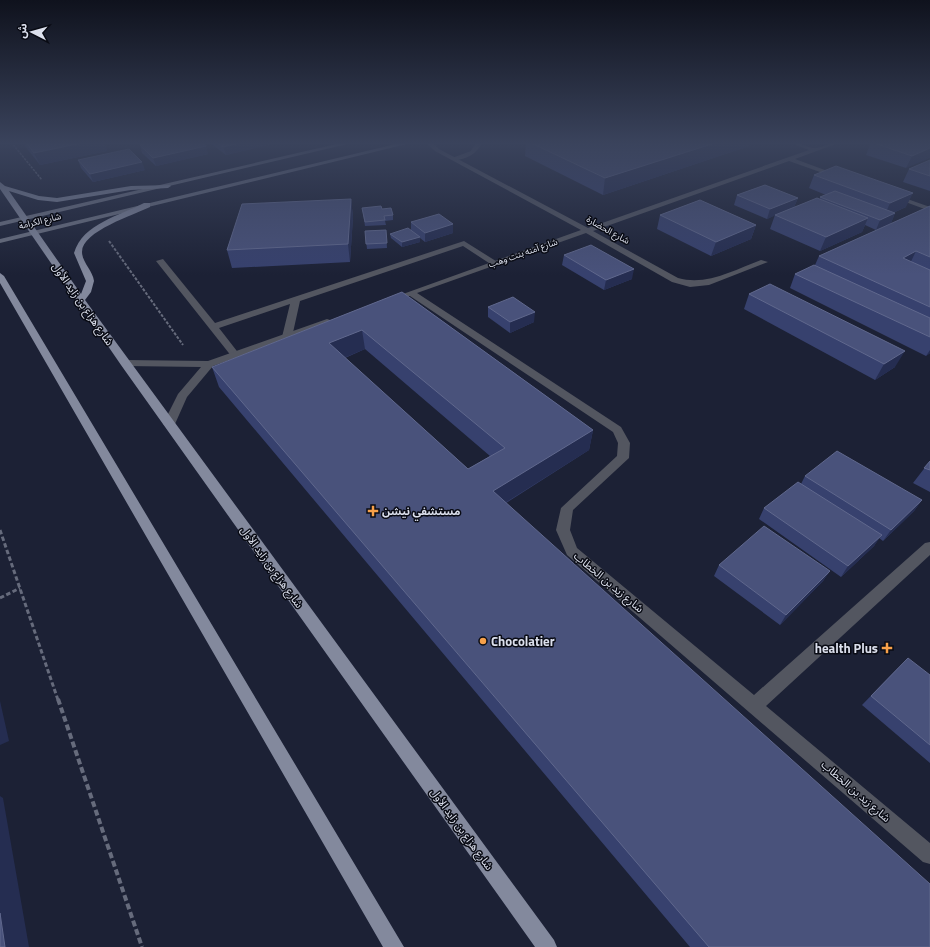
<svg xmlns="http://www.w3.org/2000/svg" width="930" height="947" viewBox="0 0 930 947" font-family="'Titillium Web','Noto Sans Arabic',sans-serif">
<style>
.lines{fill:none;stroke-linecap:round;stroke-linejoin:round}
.path-far3{stroke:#666b7c;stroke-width:1.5;stroke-dasharray:2.5 1;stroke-linecap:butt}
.path-far2{stroke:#666b7c;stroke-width:2;stroke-dasharray:3 1.5;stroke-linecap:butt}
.path-far1{stroke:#666b7c;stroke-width:3;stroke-dasharray:4.5 2.5;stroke-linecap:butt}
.path{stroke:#666b7c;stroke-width:4;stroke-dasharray:6 3;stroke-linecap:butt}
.lane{fill:#535660;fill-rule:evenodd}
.street{fill:#535660;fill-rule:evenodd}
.secondary{fill:#6e7383;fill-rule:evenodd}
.primary{fill:#83899d;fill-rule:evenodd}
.wall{fill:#37416e;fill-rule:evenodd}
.shaded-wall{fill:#252d51}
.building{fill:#49527b;stroke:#60688d;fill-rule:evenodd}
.poi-dot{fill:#f8a14a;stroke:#090b14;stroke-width:1.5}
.labels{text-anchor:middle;stroke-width:3;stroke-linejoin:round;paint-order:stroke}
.far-street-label{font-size:9px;fill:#dce0ed;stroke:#090b14}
.street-label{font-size:11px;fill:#dce0ed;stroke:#090b14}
.poi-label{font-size:11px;font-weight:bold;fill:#dce0ed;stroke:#090b14;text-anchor:start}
.near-poi-label{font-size:13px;font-weight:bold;fill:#dce0ed;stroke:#090b14;text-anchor:start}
</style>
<rect width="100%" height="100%" fill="#1c2135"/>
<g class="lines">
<path class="path-far3" d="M11,142L42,180"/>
<path class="path-far2" d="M109,241L183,345"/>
<path class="path-far1" d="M0,530L58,700
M0,598L20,588"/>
<path class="path" d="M58,699L142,947"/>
<path class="lane" d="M476,142H482C478,154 464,161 452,160V158L471,151Z
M464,241L499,263L498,265H492L463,246L300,301L292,337L287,340L282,337L290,304L219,328L240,355L235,358L232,357L156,261L163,259L215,323Z"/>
<path class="street" d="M425,142H432L439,149L588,228L809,150L789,142C798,142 805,146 813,148C819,149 832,142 841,142L795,159L841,176V178H837L789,161L593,231L678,278C707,286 734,270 761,260L768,262L709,285L690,287L672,282L586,233L417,293L621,427L630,443L629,458L573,510L570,530L577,548L754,695L925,543L930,542V555L766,706L930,843V864L923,862L567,555L556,530L561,508L617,456L618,443L613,432L410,296H404L403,294L581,230L435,151Z
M892,195H896L930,207V211L892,197Z
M327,319L330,320V324L213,366L187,397L175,424L169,428L163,424L178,394L201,367L125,366L120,363L125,360L208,361Z"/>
<path class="secondary" d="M345,142H356L0,226V222Z
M404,142H415L0,243V239Z"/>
<path class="primary" d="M0,182L5,186L39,196L57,198L131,186L170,185L171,186L168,188L131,190L57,202L38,200L9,191L81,294L86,281L74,253C83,223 120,216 144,203H150V207C134,215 82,231 82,252C82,262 93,271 94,281L91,292L85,300L554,940L557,947H535L121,365L0,189Z
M0,273L4,276L404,947H383L0,283Z"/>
</g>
<path class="wall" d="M23,142H104L107,151L40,165L25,146Z
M209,142H271V144L226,155Z
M526,142H751L749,146L603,195L525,156Z
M871,142H930L906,168L866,155Z
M140,145L208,154L156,166L142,153Z
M78,160L145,170L93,182L81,168Z
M930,160V191L903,182L909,169Z
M814,175L906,207L893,213H895L891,223L876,230L865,225L862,232L820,251L770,229L775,215L767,219L734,205L737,195L798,198L794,207L820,199V197L826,195L809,188Z
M351,199L353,217L350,262L232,268L227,250Z
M930,206V353L926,356L790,288L795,274L815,265L819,256Z
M362,208L382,209L393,215V220L385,221L386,225L365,226Z
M660,215L756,225L751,239L711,256L657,229Z
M411,222L453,224V233L425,242L420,238V242L402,247L391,238L390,234L411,231Z
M386,230L387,248L367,249L365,231Z
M564,255L632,279L604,290L562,265Z
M402,292L593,430L589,450L506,503L930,947H690L219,387L212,367ZM365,349L490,456L468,469L345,358Z
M749,294L895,367L875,380L744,309Z
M488,307L534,322L510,333L488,317Z
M930,461V492L913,483Z
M805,476L922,500L914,511L883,541L879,538L874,546L841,577L759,519L764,508L801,484Z
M719,565L830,571L823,581L780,625L714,576Z
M898,668L930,675V763L862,705Z"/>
<path class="shaded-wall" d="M86,142H104L107,151L40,165L34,153Z
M244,142H271V144L226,155L223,147Z
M718,142H751L749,146L603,195L605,178Z
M206,146L208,154L156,166L153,158Z
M930,148V158L906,168L912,156Z
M142,162L145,170L93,182L90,174Z
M913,193L906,207L884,217L890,203Z
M798,198L794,207L767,219L770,209Z
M351,199L353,217L350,262L348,244Z
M895,213L891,223L876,230L880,220Z
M868,218L862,232L820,251L826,237Z
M453,224V233L425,242V233Z
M756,225L751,239L711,256L716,242Z
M420,237V242L402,247V242Z
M916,251L907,270L903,258Z
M634,269L632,279L604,290L606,280Z
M535,312L534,322L510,333V322Z
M362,330L365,349L332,363L329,343Z
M930,350V353L926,356Z
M905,351L895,367L875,380L884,364Z
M593,430L589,450L492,511L493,491Z
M922,500L914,511L883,541L891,530Z
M882,535L874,546L841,577L848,566Z
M830,571L823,581L780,625L786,615Z
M0,701L9,741L0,745Z
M0,796L3,798L29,947H5L0,913Z"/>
<path class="building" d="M26,142H86L34,153Z
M151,142H201L206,146L153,158L140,145Z
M217,142H244L223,147Z
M529,142H718L605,178Z
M871,142H930V148L912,156Z
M129,149L142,162L90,174L78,160Z
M930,160V176L909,169Z
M836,166L913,193L890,203L814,175Z
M765,185L798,198L770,209L737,195Z
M835,191L895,213L880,220L820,197Z
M817,198L868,218L826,237L775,215Z
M351,199L348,244L227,250L242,204Z
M700,200L756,225L716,242L660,215Z
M381,206L382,209L391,208L393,215L384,216L385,220L365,222L362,208Z
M930,206V257L916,251L903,258L930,270V307L819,256Z
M439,214L453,224L425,233L411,222Z
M408,228L420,237L402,242L390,234Z
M386,230L387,243L366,244L365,231Z
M591,245L634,269L606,280L564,255Z
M814,265L930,318V337L795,274Z
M770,284L905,351L884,364L749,294Z
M402,292L593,430L493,491L930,884V947H709L212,367ZM362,330L505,448L468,469L329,343Z
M513,297L535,312L510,322L488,307Z
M837,451L922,500L891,530L805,476Z
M930,461V470L924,468Z
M798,482L882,535L848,566L764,508Z
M764,526L830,571L786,615L719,565Z
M908,658L930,675V745L871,696Z
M0,913L5,947H0Z"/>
<linearGradient id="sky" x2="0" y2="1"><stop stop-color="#0f121d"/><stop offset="0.52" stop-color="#3a435c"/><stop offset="1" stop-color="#3a435c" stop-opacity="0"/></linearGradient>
<rect width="930" height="275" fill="url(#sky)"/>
<g class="poi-dot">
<path d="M371 505h4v4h4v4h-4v4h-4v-4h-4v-4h4z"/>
<circle cx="483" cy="641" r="4"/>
<path d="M885 642h4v4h4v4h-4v4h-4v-4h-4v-4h4z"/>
</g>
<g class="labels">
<g class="far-street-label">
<text transform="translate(40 221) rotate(-14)" y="3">شارع الكرامة</text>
<text transform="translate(608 230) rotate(29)" y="3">شارع الحضارة</text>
<text transform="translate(523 253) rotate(-19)" y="3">شارع آمنه بنت وهب</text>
</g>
<g class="street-label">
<text transform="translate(83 304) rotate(55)" y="4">شارع هزاع بن زايد الأول</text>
<text transform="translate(272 567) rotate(54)" y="4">شارع هزاع بن زايد الأول</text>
<text transform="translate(609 582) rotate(40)" y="4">شارع زيد بن الخطاب</text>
<text transform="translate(856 791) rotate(41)" y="4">شارع زيد بن الخطاب</text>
<text transform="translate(462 829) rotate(54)" y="4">شارع هزاع بن زايد الأول</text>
</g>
<g class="poi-label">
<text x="382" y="515">مستشفي نيشن</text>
</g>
<g class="near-poi-label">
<text x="491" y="646">Chocolatier</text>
<text x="878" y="653" text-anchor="end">health Plus</text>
</g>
</g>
<g transform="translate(32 32) rotate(276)" stroke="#090b14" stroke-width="3" paint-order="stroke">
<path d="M0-3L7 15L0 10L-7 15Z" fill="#dce0ed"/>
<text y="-6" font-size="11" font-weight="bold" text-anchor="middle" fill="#dce0ed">ش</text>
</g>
</svg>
